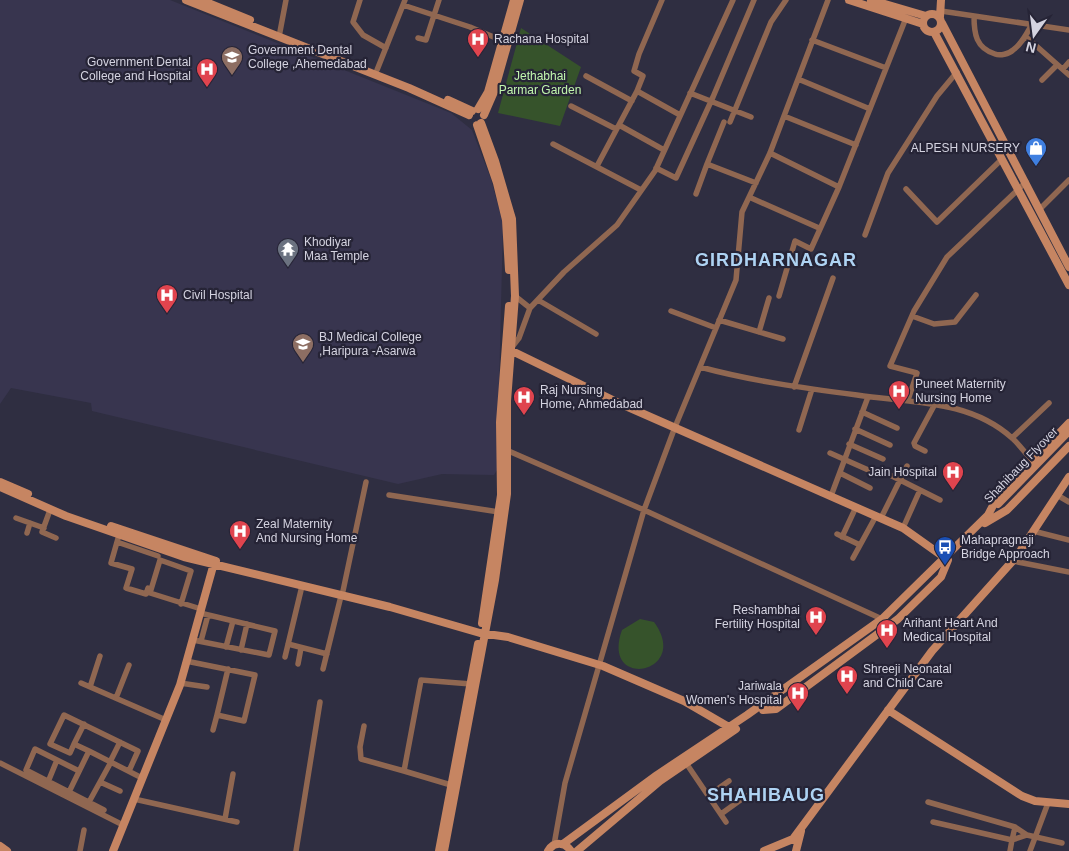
<svg xmlns="http://www.w3.org/2000/svg" width="1069" height="851" viewBox="0 0 1069 851" font-family="Arial,sans-serif">
<style>
.built{fill:#38354f}
.green{fill:#36532b}
.lines{fill:none;stroke-linecap:round;stroke-linejoin:round}
.street{stroke:#906751;stroke-width:5.5}
.secondary{stroke:#c68562;stroke-width:8}
.labels{text-anchor:middle;stroke-width:4.5;stroke-linejoin:round;paint-order:stroke}
.poi-label{font-size:12px;fill:#d4d3e0;stroke:#262436;text-anchor:start}
.park-label{font-size:12px;fill:#c1f5ad;stroke:#262436}
.street-label{font-size:12px;fill:#d4d3e0;stroke:#262436}
.district-label{font-size:18px;font-weight:bold;letter-spacing:1px;fill:#aed3f3;stroke:#262436}
</style>
<rect width="100%" height="100%" fill="#2f2e41"/>
<path class="built" d="M0,0H170L451,113L472,130L491,179L503,224L497,470L494,475L442,474L398,484L92,411L91,403L11,388L0,404Z"/>
<path class="green" d="M521,28L581,67L560,126L498,113Z
M640,619L654,622C692,674 600,691 622,630Z"/>
<g class="lines">
<path class="street" d="M360,0L353,22L363,35L386,48
M403,5L470,27L503,41
M941,11L1069,30
M974,16C974,34 976,48 995,54C1000,56 1009,54 1013,50C1022,44 1027,33 1032,24
M1025,36L1069,75
M279,37L286,0
M418,38L426,40L439,0
M812,40L886,68
M1063,69L1069,62
M377,70L405,0
M586,76L632,101
M798,79L870,109
M1042,80L1057,65
M637,91L643,76L634,71L639,54L662,0
M690,93L751,117
M571,106L616,129
M784,116L856,145
M724,122L707,164L756,183
M730,122L771,22L786,0
M619,125L664,150
M553,144L641,190
M770,153L839,187
M597,166L637,91L680,115
M656,168L676,178L713,97L754,0
M906,189L937,222L1002,159
M696,194L707,164
M749,197L819,228
M1039,210L1069,180
M865,235L888,173L937,96L957,72
M515,296L530,308
M779,296L795,241L811,249L839,187L906,18
M538,300L596,334
M671,311L716,328
M912,316L934,324L955,322L976,295
M719,320L783,339
M759,332L769,298
M512,347L519,338L530,308L564,272L617,225L655,171L733,0
M700,367C752,381 803,388 857,395C909,403 969,399 1012,438C1019,444 1025,453 1032,460
M794,387L833,278
M908,400L917,373L890,366L914,311L947,257L1026,182
M862,412L897,428
M855,429L890,445
M799,430L812,389
M1012,438L1049,403
M849,444L883,459
M506,450L644,510L882,619
M925,451L915,446L914,443L935,404
M830,453L875,473
M840,473L870,488
M888,474L940,500
M389,495L499,512
M1057,495L1069,502
M831,496L868,397
M50,510L42,532L56,538
M16,518L44,528
M881,518L907,466
M903,528L920,490
M1033,531L1069,540
M27,533L30,523
M837,534L860,545
M119,535L111,563L132,569L126,588L146,594L148,588
M842,537L856,507
M117,542L158,556
M853,558L876,516
M1013,561L1069,572
M343,591L366,482
M181,604L191,571L160,560L150,593L201,609
M193,640L269,655L275,631L200,613
M201,641L208,615
M288,644L327,654
M226,647L233,621
M241,650L247,624
M285,657L302,586
M186,661L255,675L244,721L217,715L228,669
M298,664L301,648
M323,669L341,596
M81,683L166,720
M180,683L207,687
M90,687L100,656
M116,698L129,665
M84,724L74,744L89,751
M364,726L360,747L361,759L404,771
M213,730L217,715
M74,744L70,753L50,744L64,715L138,751L129,771
M110,762L120,742
M0,763L123,825
M686,763L726,822
M79,771L35,749L26,770L104,810
M48,782L57,760
M100,782L120,791
M451,785L404,771L421,680L471,684
M69,792L89,751L142,778
M709,795L729,781
M134,799L237,822
M89,802L111,762
M928,802L1015,827L1027,835
M721,814L746,796
M225,819L233,774
M933,822L1012,840L1015,827
M554,845L565,783L644,510L675,427L736,280L742,212L770,153L828,0
M80,851L84,830
M296,851L320,702
M1010,851L1012,840L1027,835L1062,843
M1030,851L1048,803"/>
<path class="secondary" d="M186,0L409,88L469,115
M201,0L250,20
M849,0L923,24
M871,0L926,16
M923 23a9 9 0 1 1 18 0a9 9 0 1 1-18 0Z
M940,17L941,0
M942,23L1069,267
M934,32L1069,285
M448,100L472,111
M478,109L488,92L514,0
M484,115L494,92L520,0
M477,125L497,183L506,220L509,270
M508,349L621,404L903,528L948,560L941,577L898,619L776,709L763,710
M0,482L28,494
M0,487L66,516L184,557L390,607L480,633L508,637L603,666L684,701L734,730
M998,504L1069,431
M985,523L1007,510L1069,446
M111,526L216,561
M482,623L501,495L500,422L509,306
M888,710L1022,796L1035,801L1069,804
M563,844L657,775L747,715L882,619L988,515L997,498L1069,423
M0,846L7,851
M113,851L180,685L214,563
M439,851L478,644
M444,851L495,580L507,494V401L515,296L512,219L495,161L481,123
M548,851C554,841 565,842 571,851
M577,851L660,781L736,729
M764,851L793,839L932,651L1017,556L1069,477
M796,851L801,831"/>
</g>
<defs>
<g id="hospital-pin" transform="scale(1.125)"><path d="M0 17L-7.5 6A9.5 9.5 0 1 1 7.5 6Z" fill="#e0444e" stroke="#262436"/><path d="M-5-5h3v3.5h4V-5h3V5h-3V1.5h-4V5h-3Z" fill="#fff"/></g>
<g id="university-pin" transform="scale(1.125)"><path d="M0 17L-7.5 6A9.5 9.5 0 1 1 7.5 6Z" fill="#8d6e63" stroke="#262436"/><path d="M0-5L7-2L0 1L-7-2ZM-4 1L0 2.5L4 1V4Q0 6-4 4Z" fill="#fff"/></g>
<g id="shop-pin" transform="scale(1.125)"><path d="M0 17L-7.5 6A9.5 9.5 0 1 1 7.5 6Z" fill="#3f7fe0" stroke="#262436"/><path d="M-5-2.5h2.3a2.7 3.5 0 0 1 5.4 0H5L5.5 6h-11ZM-1.5-2.5h3a1.5 2.3 0 0 0-3 0Z" fill="#fff"/></g>
<g id="temple-pin" transform="scale(1.125)"><path d="M0 17L-7.5 6A9.5 9.5 0 1 1 7.5 6Z" fill="#6b7280" stroke="#262436"/><path d="M0-6L5-2H3V0L6.5 2.5H4V6H1.5V3h-3V6H-4V2.5H-6.5L-3 0V-2H-5Z" fill="#fff"/></g>
<g id="bus-pin" transform="scale(1.125)"><path d="M0 17L-7.5 6A9.5 9.5 0 1 1 7.5 6Z" fill="#1a4fb4" stroke="#262436"/><path d="M-5-6H5V4H4V6H2V4H-2V6H-4V4H-5ZM-3.5-4V0h7V-4ZM-3.5 1.2v1.5H-2V1.2ZM2 1.2v1.5H3.5V1.2Z" fill="#fff"/></g>
</defs>
<g fill-rule="evenodd">
<use href="#hospital-pin" x="478" y="39"/>
<use href="#university-pin" x="232" y="57"/>
<use href="#hospital-pin" x="207" y="69"/>
<use href="#shop-pin" x="1036" y="148"/>
<use href="#temple-pin" x="288" y="249"/>
<use href="#hospital-pin" x="167" y="295"/>
<use href="#university-pin" x="303" y="344"/>
<use href="#hospital-pin" x="899" y="391"/>
<use href="#hospital-pin" x="524" y="397"/>
<use href="#hospital-pin" x="953" y="472"/>
<use href="#hospital-pin" x="240" y="531"/>
<use href="#bus-pin" x="945" y="547"/>
<use href="#hospital-pin" x="816" y="617"/>
<use href="#hospital-pin" x="887" y="630"/>
<use href="#hospital-pin" x="847" y="676"/>
<use href="#hospital-pin" x="798" y="693"/>
</g>
<g class="labels">
<g class="poi-label">
<text x="494" y="43">Rachana Hospital</text>
<text x="248" y="54">Government Dental<tspan x="248" dy="14">College ,Ahemedabad</tspan></text>
<text x="191" y="66" text-anchor="end">Government Dental<tspan x="191" dy="14">College and Hospital</tspan></text>
<text x="1020" y="152" text-anchor="end">ALPESH NURSERY</text>
<text x="304" y="246">Khodiyar<tspan x="304" dy="14">Maa Temple</tspan></text>
<text x="183" y="299">Civil Hospital</text>
<text x="319" y="341">BJ Medical College<tspan x="319" dy="14">,Haripura -Asarwa</tspan></text>
<text x="915" y="388">Puneet Maternity<tspan x="915" dy="14">Nursing Home</tspan></text>
<text x="540" y="394">Raj Nursing<tspan x="540" dy="14">Home, Ahmedabad</tspan></text>
<text x="937" y="476" text-anchor="end">Jain Hospital</text>
<text x="256" y="528">Zeal Maternity<tspan x="256" dy="14">And Nursing Home</tspan></text>
<text x="961" y="544">Mahapragnaji<tspan x="961" dy="14">Bridge Approach</tspan></text>
<text x="800" y="614" text-anchor="end">Reshambhai<tspan x="800" dy="14">Fertility Hospital</tspan></text>
<text x="903" y="627">Arihant Heart And<tspan x="903" dy="14">Medical Hospital</tspan></text>
<text x="863" y="673">Shreeji Neonatal<tspan x="863" dy="14">and Child Care</tspan></text>
<text x="782" y="690" text-anchor="end">Jariwala<tspan x="782" dy="14">Women's Hospital</tspan></text>
</g>
<g class="park-label">
<text x="540" y="80">Jethabhai<tspan x="540" dy="14">Parmar Garden</tspan></text>
</g>
<g class="street-label">
<text transform="translate(1021 465) rotate(-46)" y="4">Shahibaug Flyover</text>
</g>
<g class="district-label">
<text x="776" y="266">GIRDHARNAGAR</text>
<text x="766" y="801">SHAHIBAUG</text>
</g>
</g>
<g transform="translate(1034 35) rotate(194)" stroke="#262436" stroke-width="4" paint-order="stroke">
<path d="M0-4L9 19L0 12L-9 19Z" fill="#d4d3e0"/>
<text y="-8" font-size="14" font-weight="bold" text-anchor="middle" fill="#d4d3e0">N</text>
</g>
</svg>
